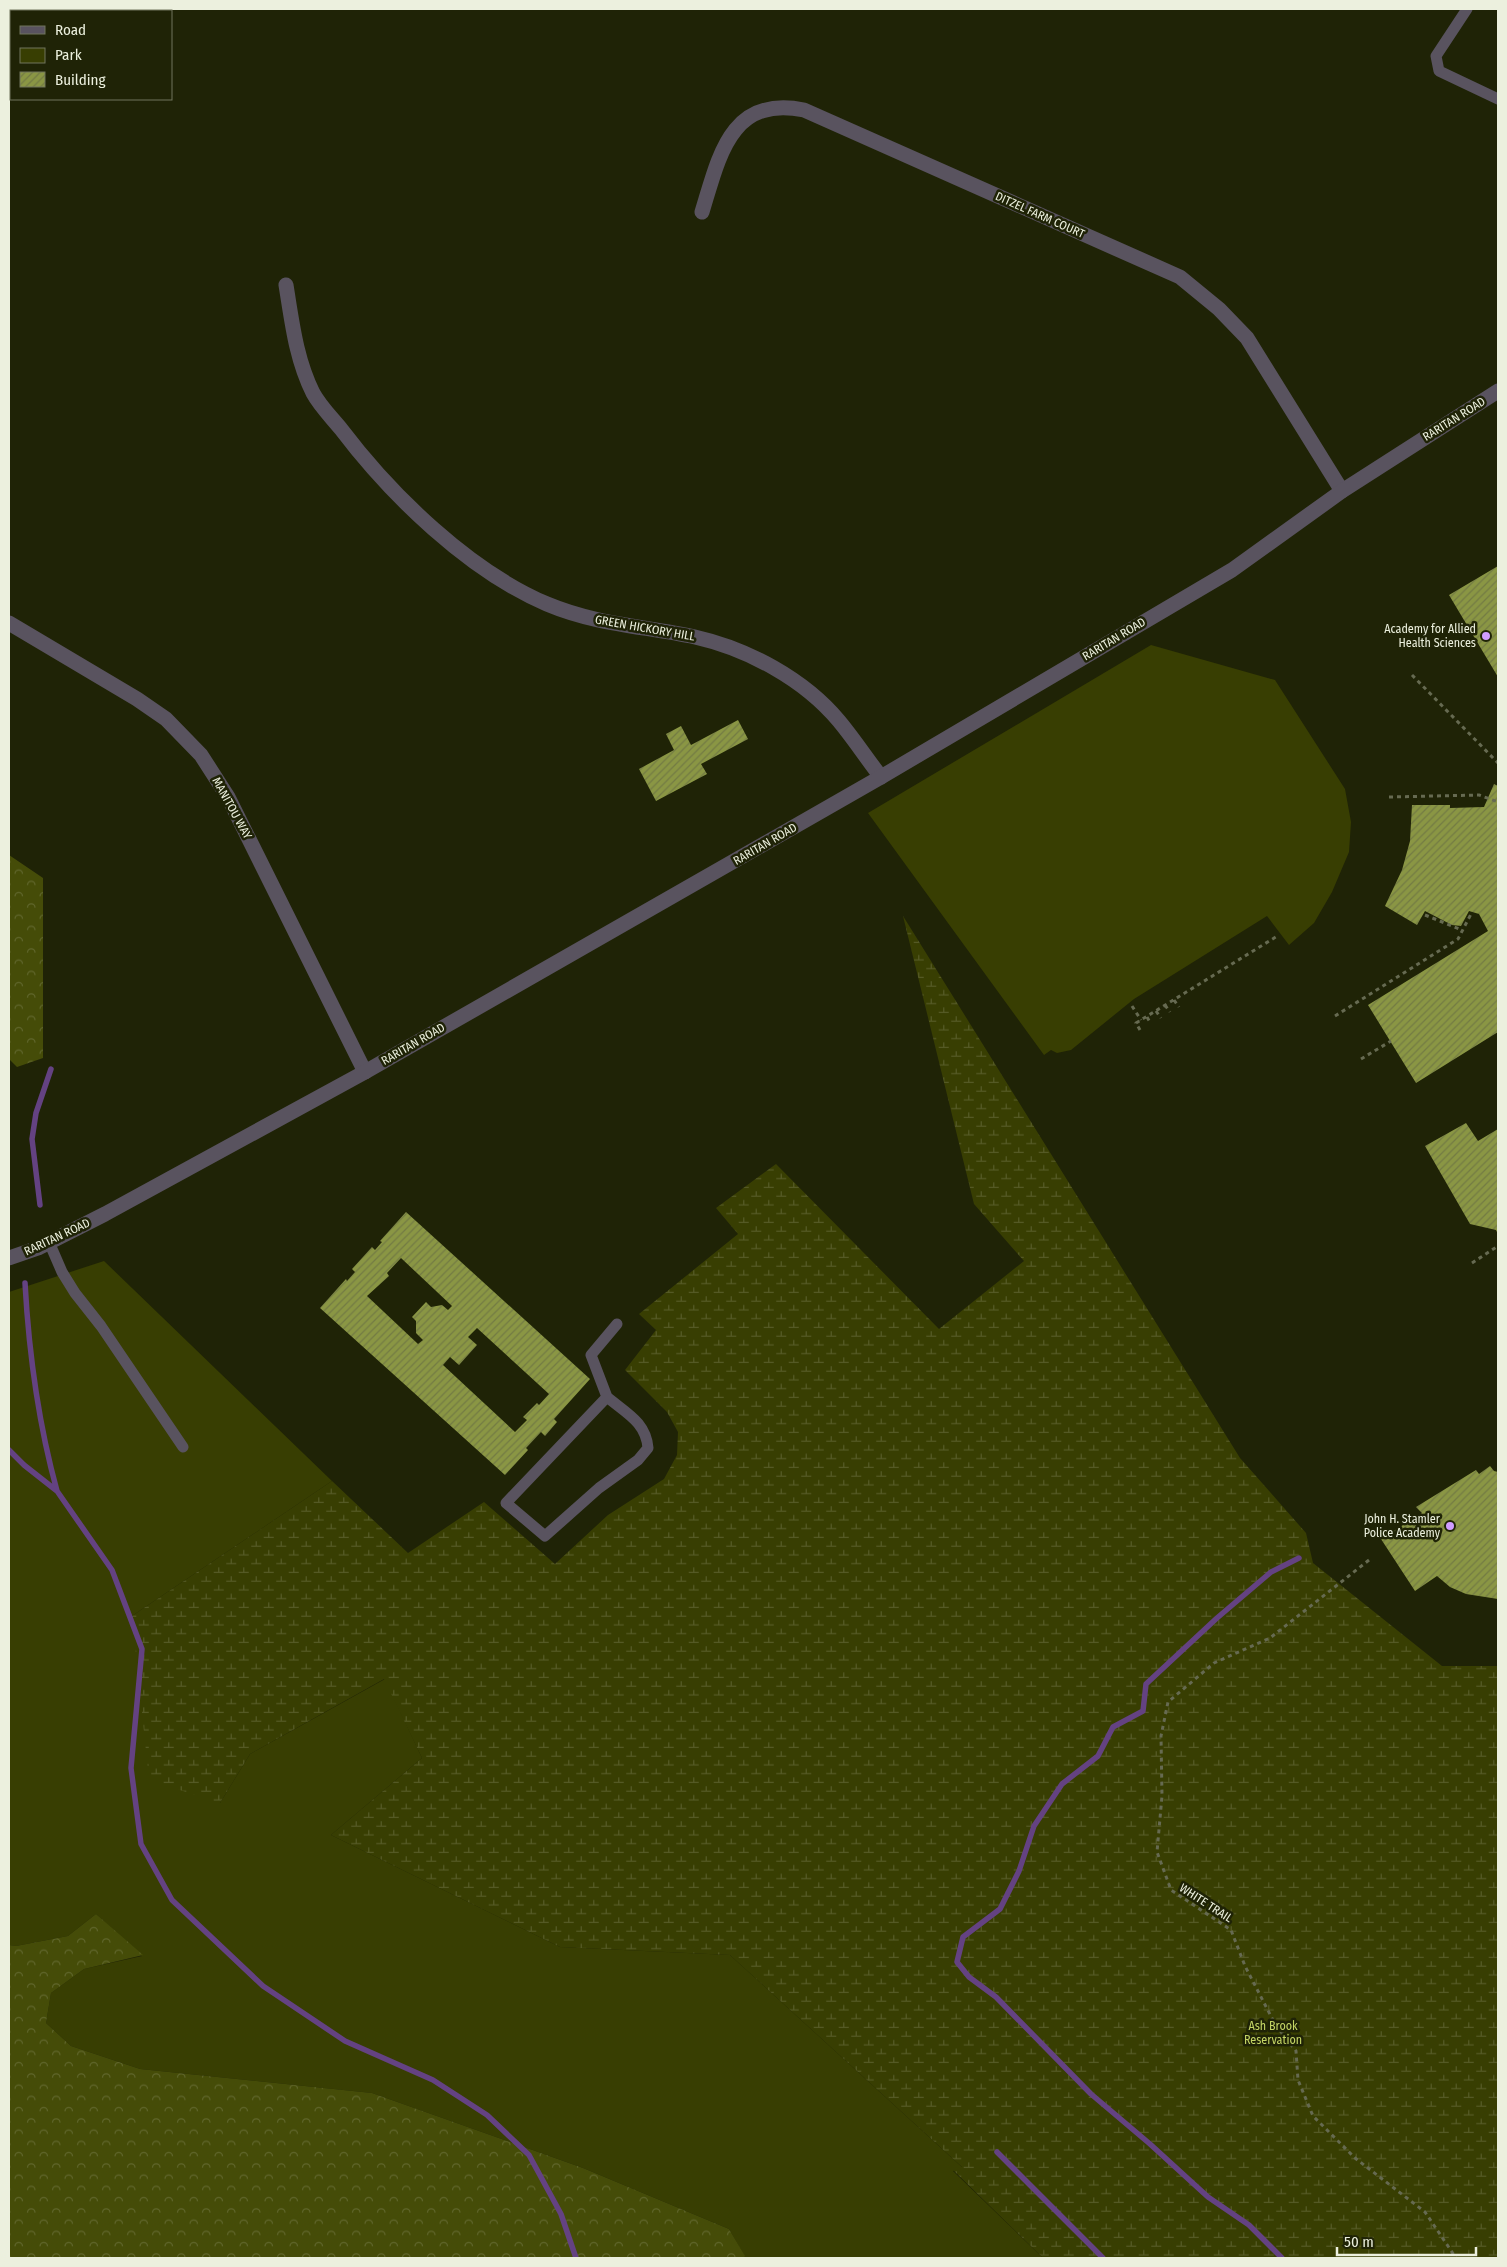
<svg xmlns="http://www.w3.org/2000/svg" width="1507" height="2267" viewBox="0 0 1507 2267" font-family="'Fira Sans Condensed',sans-serif">
<style>
.green{fill:#383e02}
.forest{fill:url(#forest-crowns)}
.wetland{fill:url(#wetland-marsh)}
.lines{fill:none;stroke-linecap:round;stroke-linejoin:round}
.stream{stroke:#644282;stroke-width:5.5}
.building{fill:url(#building-hatch);fill-rule:evenodd}
.path{stroke:#666a51;stroke-width:3;stroke-dasharray:4 4;stroke-linecap:butt}
.service{stroke:#59535f;stroke-width:11}
.minor{stroke:#59535f;stroke-width:15}
.tertiary{stroke:#59535f;stroke-width:15}
.poi-dot{fill:#d09dff;stroke:#1f2306;stroke-width:2}
.labels{text-anchor:middle;stroke-width:5;stroke-linejoin:round;paint-order:stroke}
.street-label{font-size:12px;fill:#ecf0de;stroke:#1f2306}
.poi-label{font-size:12px;fill:#ecf0de;stroke:#1f2306;text-anchor:end}
.park-label{font-size:12px;fill:#c4d565;stroke:#1f2306}
</style>
<defs>
<pattern id="forest-crowns" width="20" height="18" patternUnits="userSpaceOnUse" patternTransform="scale(1.25)"><rect width="20" height="18" fill="#454c08"/><path d="M2 6a3 3 0 1 1 6 0M12 15a3 3 0 1 1 6 0" fill="none" stroke="#60662c"/></pattern>
<pattern id="wetland-marsh" width="20" height="14" patternUnits="userSpaceOnUse" patternTransform="scale(1.25)"><rect width="20" height="14" fill="#383e02"/><path d="M1 5h8M5 5V1M11 12h8M15 12V8" fill="none" stroke="#555a26"/></pattern>
<pattern id="building-hatch" width="6" height="6" patternUnits="userSpaceOnUse" patternTransform="scale(1.25)"><rect width="6" height="6" fill="#8a9644"/><path d="M-1 1l2-2M0 6l6-6M5 7l2-2" fill="none" stroke="#737b44"/></pattern>
</defs>
<rect width="100%" height="100%" fill="#1f2306"/>
<path class="green" d="M1151,645L1275,680L1345,789L1351,822L1349,852L1332,892L1314,923L1289,945L1267,916L1134,999L1071,1050L1057,1053L1051,1050L1044,1055L868,813Z
M104,1261L332,1481L132,1616L220,1803L250,1754L385,1679L422,1758L331,1835L560,1947L730,1955L963,2168L953,2171L1043,2258H743L744,2255L729,2229L583,2168L372,2093L140,2069L71,2046L46,2023L51,1993L84,1969L142,1956L96,1914L68,1936L16,1946L9,1945V1292Z"/>
<path class="forest" d="M9,855L43,878V1058L17,1067L9,1059Z
M96,1914L143,1955L84,1969L51,1993L46,2023L71,2046L140,2069L372,2093L583,2168L729,2229L745,2256L743,2258H9V1945L16,1946L68,1936Z"/>
<path class="wetland" d="M903,916L1240,1458L1306,1533L1313,1563L1442,1666H1498V2258H1043L953,2170L962,2167L730,1955L560,1947L331,1835L422,1758L384,1679L250,1754L220,1803L149,1780L132,1616L332,1481L408,1553L484,1502L555,1564L608,1515L664,1479L677,1455L678,1432L667,1412L625,1370L656,1330L639,1314L738,1234L716,1208L776,1164L939,1329L1024,1261L974,1204Z"/>
<g class="lines">
<path class="stream" d="M40,1205L32,1139L36,1113L51,1069
M25,1283C29,1355 38,1422 57,1491
M9,1450L24,1465L57,1491L112,1570L142,1649L131,1768L141,1844L172,1900L263,1986L345,2041L433,2080L487,2115L529,2155L561,2214L576,2258
M997,2152L1103,2258
M1282,2258L1249,2225L1208,2197L1150,2144L1091,2094L996,1997L969,1977L957,1962L963,1937L1000,1909L1019,1871L1034,1826L1062,1784L1098,1756L1113,1727L1143,1711L1146,1684L1217,1618L1271,1572L1299,1558"/>
</g>
<path class="building" d="M1498,566V677L1449,595Z
M738,720L748,739L701,764L707,774L656,801L639,769L674,750L666,734L681,726L691,745Z
M1494,784L1498,786V1032L1416,1083L1368,1005L1488,931L1479,914L1469,911L1461,926L1452,925L1425,911L1417,925L1385,906L1402,870L1410,841L1412,805H1450V808L1484,807Z
M1466,1123L1478,1141L1498,1129V1234L1496,1230L1470,1224L1425,1146Z
M406,1212L590,1379L554,1419L557,1422L545,1436L541,1432L526,1448L528,1450L505,1475L320,1308L346,1279L347,1281L355,1272L352,1269L372,1247L375,1250L382,1242L380,1241ZM401,1258L452,1306L448,1310L442,1305L431,1307L426,1302L412,1317L416,1321V1333L423,1340L418,1344L367,1296L389,1276L387,1273ZM477,1328L549,1394L539,1405L537,1403L523,1417L527,1420L515,1432L443,1365L450,1357L459,1365L477,1345L468,1337Z
M1490,1466L1494,1471L1498,1472V1599L1466,1594L1450,1587L1437,1576L1415,1591L1381,1539L1422,1513L1416,1507L1476,1470L1479,1474Z"/>
<g class="lines">
<path class="path" d="M1412,675L1498,763
M1389,797L1479,795L1498,802
M1425,915L1462,930
M1174,1000L1179,1007
M1165,1005L1170,1012
M1132,1006L1141,1020
M1156,1011L1161,1018
M1335,1016L1458,939L1471,914
M1147,1017L1151,1024
M1140,1030L1136,1023L1279,935
M1361,1059L1391,1041
M1472,1263L1498,1246
M1369,1560L1270,1638L1214,1663L1168,1702L1161,1736L1162,1796L1157,1852L1171,1890L1231,1930L1245,1966L1275,2024L1296,2051L1298,2080L1313,2116L1355,2158L1425,2212L1456,2258"/>
<path class="service" d="M1467,9L1436,56L1439,71L1498,99
M49,1242L62,1272L75,1293L101,1326L183,1447
M607,1397C626,1413 646,1422 648,1448L638,1460L599,1488L545,1536L506,1503Z
M607,1397L591,1355L617,1324"/>
<path class="minor" d="M702,212C719,157 730,95 804,110L1180,277L1219,309L1247,338L1342,491
M286,285C292,322 296,359 313,393C320,406 332,418 341,429C391,495 469,571 547,604C597,625 644,626 695,637C748,649 804,679 839,721C854,739 867,759 881,777
M9,623L137,699L166,719L201,755L228,797L365,1072"/>
<path class="tertiary" d="M9,1258L38,1248L105,1214L365,1072L881,777L1232,570L1342,491L1498,391"/>
</g>
<g class="poi-dot">
<circle cx="1486" cy="636" r="5"/>
<circle cx="1450" cy="1526" r="5"/>
</g>
<g class="labels">
<g class="street-label">
<text transform="translate(1040 215) rotate(24)" y="4">DITZEL FARM COURT</text>
<text transform="translate(1454 419) rotate(-32)" y="4">RARITAN ROAD</text>
<text transform="translate(645 628) rotate(10)" y="4">GREEN HICKORY HILL</text>
<text transform="translate(1114 639) rotate(-31)" y="4">RARITAN ROAD</text>
<text transform="translate(232 808) rotate(61)" y="4">MANITOU WAY</text>
<text transform="translate(765 844) rotate(-30)" y="4">RARITAN ROAD</text>
<text transform="translate(413 1044) rotate(-30)" y="4">RARITAN ROAD</text>
<text transform="translate(57 1237) rotate(-25)" y="4">RARITAN ROAD</text>
<text transform="translate(1206 1903) rotate(33)" y="4">WHITE TRAIL</text>
</g>
<g class="poi-label">
<text x="1476" y="633">Academy for Allied<tspan x="1476" dy="14">Health Sciences</tspan></text>
<text x="1440" y="1523">John H. Stamler<tspan x="1440" dy="14">Police Academy</tspan></text>
</g>
<g class="park-label">
<text x="1273" y="2030">Ash Brook<tspan x="1273" dy="14">Reservation</tspan></text>
</g>
</g>
<rect width="1507" height="2267" fill="none" stroke="#ecf0de" stroke-width="20"/>
<rect x="10" y="10" width="162" height="90" fill="#1f2306" stroke="#71755c"/>
<rect x="20" y="26" width="25" height="8" fill="#59535f" stroke="#71755c"/>
<text x="55" y="35" font-size="15" fill="#ecf0de">Road</text>
<rect x="20" y="48" width="25" height="15" fill="#383e02" stroke="#71755c"/>
<text x="55" y="60" font-size="15" fill="#ecf0de">Park</text>
<rect x="20" y="72" width="25" height="15" fill="url(#building-hatch)" stroke="#71755c"/>
<text x="55" y="85" font-size="15" fill="#ecf0de">Building</text>
<path d="M1337 2247v8h139v-8" fill="none" stroke="#ecf0de" stroke-width="2.5"/>
<text x="1344" y="2247" font-size="15" fill="#ecf0de" stroke="#1f2306" stroke-width="4" paint-order="stroke">50 m</text>
</svg>
